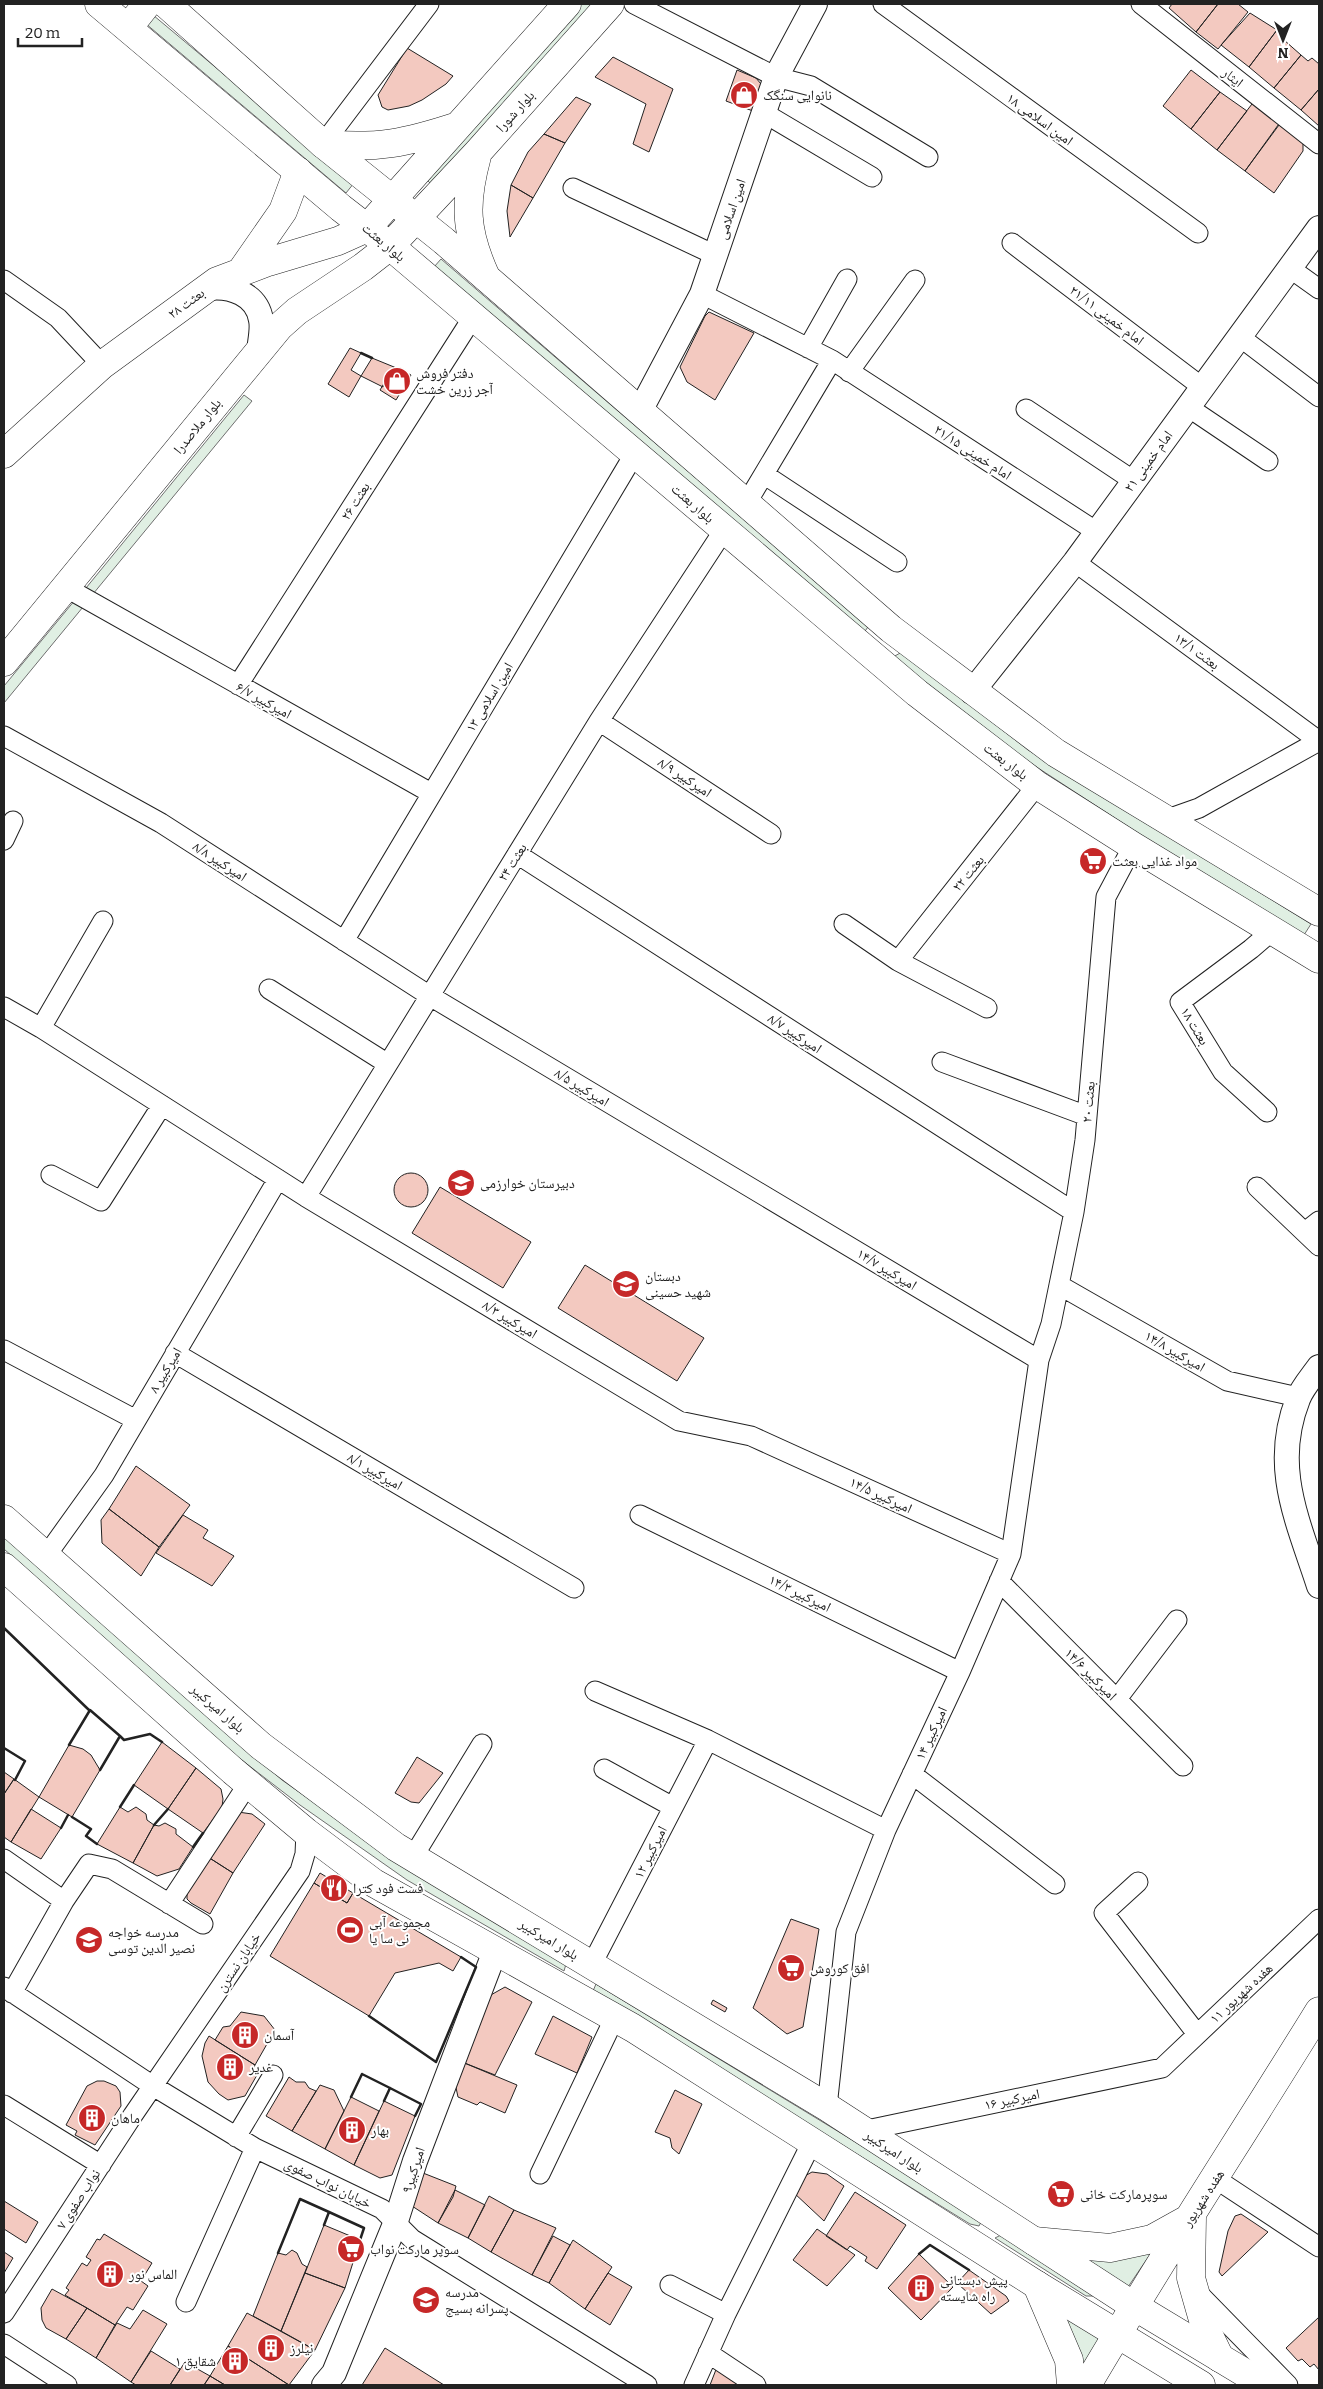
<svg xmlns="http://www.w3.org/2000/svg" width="1323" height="2389" viewBox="0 0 1323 2389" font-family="Bitter,'Noto Naskh Arabic',serif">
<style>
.green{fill:#e0efe3;stroke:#6f6f6f}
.building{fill:#f3c9c0;stroke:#222}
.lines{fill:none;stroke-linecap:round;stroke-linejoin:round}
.minor-casing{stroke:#222;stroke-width:21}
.tertiary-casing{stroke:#222;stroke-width:26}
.secondary-casing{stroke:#222;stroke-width:29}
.primary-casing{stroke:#222;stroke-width:29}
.minor{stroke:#fff;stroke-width:19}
.tertiary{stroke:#fff;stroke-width:24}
.secondary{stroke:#fff;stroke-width:28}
.primary{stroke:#fff;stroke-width:28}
.wall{stroke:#222;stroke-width:2.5}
.labels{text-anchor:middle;stroke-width:4;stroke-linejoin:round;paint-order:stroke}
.street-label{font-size:14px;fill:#222;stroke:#fff}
.poi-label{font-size:14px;fill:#222;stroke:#fff;text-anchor:start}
</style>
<rect width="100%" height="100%" fill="#fff"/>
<path class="green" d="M578,4H592L433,186L425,178Z
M153,15L354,183L346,193L145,23Z
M441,259L739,515L870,624L863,634L434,267Z
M244,395L252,401L93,594L86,588Z
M75,600L83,607L4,703V686Z
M902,652L1028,750L1311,924L1304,935L1167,852L1012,751L893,657Z
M4,1537L282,1780L406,1867L566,1964L564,1971L407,1880L300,1805L230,1751L4,1549Z
M596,1984L977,2216L981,2222L979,2226L970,2224L593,1991Z
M1001,2235L1096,2296H1086L995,2238Z
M1151,2253L1128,2287L1084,2259Z
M1064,2315L1100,2338L1080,2375Z"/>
<path class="building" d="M1172,4H1218L1196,32L1169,8Z
M1218,4H1238L1248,12L1218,49L1196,32Z
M1250,13L1277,30L1249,67L1221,45Z
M1277,30L1286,37L1284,40L1301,55L1274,88L1249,67Z
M407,48L453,76L446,84L422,100L409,106L388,110L382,107L378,95Z
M1301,55L1308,61L1312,58L1319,64V89L1301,110L1274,88Z
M613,57L673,89L649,152L633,144L646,104L595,77Z
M737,70L756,78L761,84L762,90L753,111L726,101Z
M1191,70L1220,92L1191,129L1163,106Z
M1319,89V126L1301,110Z
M1220,92L1247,111L1217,150L1191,129Z
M576,97L591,104L565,143L544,134Z
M1255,100L1281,121L1245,171L1217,150Z
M1279,125L1303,141V151L1274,193L1245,171Z
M544,134L565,143L533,198L511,185L528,152Z
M511,185L533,198L510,237L507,211Z
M709,312L754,333L715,400L687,382L680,367L705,316Z
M350,348L361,353L351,370L361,376L349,397L328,384Z
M372,358L394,367L383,387L361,376Z
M394,367L411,375L396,400L380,390Z
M394 1190a17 17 0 1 1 34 0a17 17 0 1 1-34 0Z
M440,1187L531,1242L503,1288L412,1233Z
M585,1265L704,1338L677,1381L558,1308Z
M136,1466L190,1505L159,1547L109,1509Z
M109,1509L159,1547L141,1576L102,1543L101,1520Z
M183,1515L208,1530L203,1538L234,1556L212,1586L156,1553Z
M162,1742L196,1768L168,1809L134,1785Z
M69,1745L83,1749L91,1755L100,1770L72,1817L39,1797Z
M417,1757L443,1773L419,1803L411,1802L395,1793Z
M196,1768L221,1789L223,1799L222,1807L203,1833L168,1809Z
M4,1772L14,1779L4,1794Z
M14,1779L39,1797L11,1842L4,1837V1794Z
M120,1807L128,1812L136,1807L146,1814L147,1820L154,1825L133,1863L97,1844Z
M31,1809L61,1828L41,1859L11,1842Z
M238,1812L252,1814L265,1824L233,1873L208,1857Z
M165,1823L176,1829V1834L193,1847L179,1869L157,1876L133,1863L154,1825L159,1826Z
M208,1857L233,1873L210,1914L191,1903L187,1899V1890Z
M320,1873L353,1893L347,1903L314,1883Z
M314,1883L347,1903L353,1893L461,1957L453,1971L439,1963L395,1973L369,2016L270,1956Z
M791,1919L819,1929L803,2027L787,2034L753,2008Z
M505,1987L532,2002L495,2075L462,2062L489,1996Z
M713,2000L727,2008L725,2012L711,2004Z
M241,2012L264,2016L275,2030L255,2065L215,2040L223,2027L230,2026Z
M553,2016L592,2037L577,2073L535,2054Z
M209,2036L255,2065L252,2072L257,2075L245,2096L228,2100L219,2094L208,2082L202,2056L205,2043Z
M462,2062L517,2085L505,2113L480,2102L477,2105L458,2097L455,2083Z
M289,2077L296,2082H305L309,2088L316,2091L292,2131L266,2116Z
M97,2081H104L116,2086L120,2092L121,2106L95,2145L75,2135L77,2131L66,2125L87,2086Z
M320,2085L334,2090L344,2111L325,2149L292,2131Z
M675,2090L702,2104L679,2154L672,2148L670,2138L655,2132Z
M351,2097L379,2111L354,2165L325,2149Z
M384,2101L415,2116L392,2175L380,2178L354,2165Z
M812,2172L827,2174L844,2186L824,2221L793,2192L803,2177Z
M423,2173L456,2186L453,2197L438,2223L412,2206Z
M455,2190L485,2205L468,2238L438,2223Z
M855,2192L906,2225L877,2269L865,2261L867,2257L850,2246L847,2250L826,2236Z
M489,2196L514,2210L491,2252L468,2238Z
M4,2201L38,2222L26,2243L4,2229Z
M514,2210L556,2228L532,2275L491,2252Z
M1241,2214L1268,2232L1222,2276L1219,2272L1228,2231L1235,2216Z
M324,2225L360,2240L345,2288L305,2273Z
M817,2229L855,2255L827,2286L793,2260Z
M104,2234L152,2263L141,2281L148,2286L133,2310L127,2307L115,2325L65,2295L69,2290L66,2288L82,2263L87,2266L91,2260L86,2257L97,2239L100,2240Z
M553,2236L570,2245L549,2283L532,2275Z
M573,2240L612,2267L585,2309L549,2283Z
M292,2250L297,2253L302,2264L307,2267L281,2331L253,2316L278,2253L286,2255Z
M4,2252L13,2258L4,2273Z
M919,2254L953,2287L921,2320L888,2288Z
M969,2270L1006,2296L1009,2301L991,2314L957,2283Z
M305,2273L345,2288L315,2350L281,2331Z
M608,2273L632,2287L610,2325L585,2309Z
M52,2289L87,2308L66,2339L46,2328L42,2320L41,2308Z
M87,2308L115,2325L96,2358L66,2339Z
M143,2310L167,2324L131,2382L96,2358L117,2323L130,2329Z
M247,2313L315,2350L289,2385L228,2346Z
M1319,2317V2370L1314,2364L1310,2367L1302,2359L1298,2361L1286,2348Z
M228,2346L289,2385H225L210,2376Z
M385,2348L444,2385H362Z
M151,2351L180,2369L170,2385H136L131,2382Z
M185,2362L210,2376L204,2385H170Z
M717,2367L742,2385H710Z
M210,2376L225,2385H204Z"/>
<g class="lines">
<g class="minor-casing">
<path id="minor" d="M634,4L776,77L811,86L928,157
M883,4L1198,233
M1141,4L1319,144
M764,113L872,177
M323,144L429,4
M573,188L715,255
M1012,243L1202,387
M1291,269L1319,289
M4,280L58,318L102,365
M702,294L832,360L1097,532
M1240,337L1319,397
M808,348L847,279
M849,372L915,280
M1188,407L1268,461
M1026,409L1134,481
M765,475L897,562
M746,504L832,360
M1075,562L1319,741
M65,587L431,793
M238,685L473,317
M599,721L771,834
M4,736L161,823L430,996L1039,1360
M1165,820L1199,808L1319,741
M4,840L13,821
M517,854L1074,1212
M844,924L898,961L987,1008
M344,941L635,453
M898,961L1037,785
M269,989L388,1064
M4,1007L41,1028L306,1197L679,1421L751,1436L1011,1554
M41,1028L103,921
M942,1062L1087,1116
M1267,1112L1223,1072L1180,1002L1251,949L1272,931
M51,1175L101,1201L162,1105
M1257,1187L1319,1246
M306,1197L599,721L724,530
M1305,1232L1319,1221
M1059,1285L1227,1381L1298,1397
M4,1350L136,1420
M175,1353L574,1588
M640,1515L960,1672
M46,1556L104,1475L278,1179
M999,1581L1183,1766
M595,1691L708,1740L886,1830
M1117,1699L1177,1620
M604,1769L673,1807
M912,1774L1055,1884
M413,1857L482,1744
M4,1859L64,1901
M1138,1882L1104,1913L1197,2034
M169,1904L248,1784
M592,1964L708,1740
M4,1987L153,2086L255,2148L382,2209L412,2239L647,2385
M12,1993L64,1901L89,1864L112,1869L203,1924
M4,2105L101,2165
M827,2107L846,1932L886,1830L960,1672L1011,1554L1039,1360L1051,1324L1059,1285L1074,1212L1085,1140L1106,897L1133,846
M862,2131L1162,2068L1319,1919
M236,2137L273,2075
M540,2174L615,2017
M1216,2179L1319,2247
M670,2285L726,2314
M1198,2293L1288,2385
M186,2302L255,2148
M4,2313L133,2115L300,1871L305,1854L306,1832
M4,2344L67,2385
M708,2353L756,2385
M694,2385L726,2314L812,2142"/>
</g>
<g class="tertiary-casing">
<path id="tertiary" d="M208,288C230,285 257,294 261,320C263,329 260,341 259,351
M640,411L702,294L776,77L815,4
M972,692L1075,562L1319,228
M1319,1367C1312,1377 1302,1388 1298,1399C1271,1467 1298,1521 1319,1586
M324,2385L334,2373L395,2224L415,2161L495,1951"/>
</g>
<g class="secondary-casing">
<path id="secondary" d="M323,144C378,149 406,143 458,126
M477,156C464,204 465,231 486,277
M242,270L283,211L298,171
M4,454L102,365L217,281L268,262L338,241L367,228L567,4
M4,662L279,327L297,311L363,267L390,246L478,152L610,4
M4,1519L261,1746L396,1847L827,2107L1134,2306L1265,2385
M4,1567L233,1771L306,1832L374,1883L633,2028L1037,2285L1201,2385"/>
</g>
<g class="primary-casing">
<path id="primary" d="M99,4L341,208L390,246L917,693L1037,785L1133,846L1319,959
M166,4L323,144L444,241L891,629L1056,753L1319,912
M128,28L147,4
M1192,2217L1191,2278L1205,2327L1220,2358
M1034,2241L1110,2248L1152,2239L1188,2219
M1037,2285L1069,2360L1071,2385
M1087,2385C1161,2259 1242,2136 1319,2011"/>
</g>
<use href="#minor" class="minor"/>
<use href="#tertiary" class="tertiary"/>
<use href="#secondary" class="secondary"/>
<use href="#primary" class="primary"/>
<path class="wall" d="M361,353L372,358
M4,1628L90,1711
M120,1736L124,1740L150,1734L162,1742
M69,1745L90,1710L120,1736L100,1770
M4,1748L25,1761L15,1780
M120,1807L134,1785
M72,1817L91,1829L86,1836L97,1844
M154,1825L168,1809
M61,1828L68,1815
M193,1847L203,1833
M369,2016L436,2062L476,1967L461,1957
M351,2097L362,2074L390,2088
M384,2101L390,2088L421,2104L415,2116
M324,2225L329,2212L364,2228L360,2240
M278,2253L300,2199L329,2212
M919,2254L930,2245L969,2270"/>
</g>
<defs>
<g id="shop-disc" transform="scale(1.4375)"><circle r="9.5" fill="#c62828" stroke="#fff"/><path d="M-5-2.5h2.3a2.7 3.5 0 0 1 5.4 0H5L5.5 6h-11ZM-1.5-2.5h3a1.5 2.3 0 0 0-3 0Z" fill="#fff"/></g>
<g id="supermarket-disc" transform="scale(1.4375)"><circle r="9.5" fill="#c62828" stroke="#fff"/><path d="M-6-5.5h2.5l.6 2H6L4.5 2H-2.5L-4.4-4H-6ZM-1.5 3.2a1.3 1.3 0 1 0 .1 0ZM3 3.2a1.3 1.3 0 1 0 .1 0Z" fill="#fff"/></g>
<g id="school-disc" transform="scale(1.4375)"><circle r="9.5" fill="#c62828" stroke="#fff"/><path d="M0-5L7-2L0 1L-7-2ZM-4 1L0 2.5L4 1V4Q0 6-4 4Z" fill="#fff"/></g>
<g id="restaurant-disc" transform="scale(1.4375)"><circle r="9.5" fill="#c62828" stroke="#fff"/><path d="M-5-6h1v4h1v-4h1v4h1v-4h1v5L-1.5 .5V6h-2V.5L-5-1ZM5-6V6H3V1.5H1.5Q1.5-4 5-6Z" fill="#fff"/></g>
<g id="stadium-disc" transform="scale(1.4375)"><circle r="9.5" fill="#c62828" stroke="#fff"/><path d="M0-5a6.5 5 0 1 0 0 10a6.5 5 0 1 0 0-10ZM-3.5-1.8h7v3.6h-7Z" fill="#fff"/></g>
<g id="building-disc" transform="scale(1.4375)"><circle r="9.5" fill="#c62828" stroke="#fff"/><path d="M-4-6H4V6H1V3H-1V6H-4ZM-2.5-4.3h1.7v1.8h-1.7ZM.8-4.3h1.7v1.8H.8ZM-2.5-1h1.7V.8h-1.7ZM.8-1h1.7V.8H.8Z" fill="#fff"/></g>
</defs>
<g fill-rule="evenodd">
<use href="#shop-disc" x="744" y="95"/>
<use href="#shop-disc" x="397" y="381"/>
<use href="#supermarket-disc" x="1093" y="861"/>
<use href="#school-disc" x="461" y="1183"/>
<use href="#school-disc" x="626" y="1284"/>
<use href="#restaurant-disc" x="334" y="1888"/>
<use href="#stadium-disc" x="350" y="1930"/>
<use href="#school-disc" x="89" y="1940"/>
<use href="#supermarket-disc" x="791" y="1968"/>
<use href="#building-disc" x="245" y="2035"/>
<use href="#building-disc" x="230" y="2067"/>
<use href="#building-disc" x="92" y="2118"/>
<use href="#building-disc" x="352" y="2130"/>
<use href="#supermarket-disc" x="1061" y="2194"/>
<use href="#supermarket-disc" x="351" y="2249"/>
<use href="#building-disc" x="110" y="2274"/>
<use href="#building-disc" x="921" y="2288"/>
<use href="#school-disc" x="426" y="2300"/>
<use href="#building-disc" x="271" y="2348"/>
<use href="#building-disc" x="235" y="2361"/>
</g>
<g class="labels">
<g class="street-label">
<text transform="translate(1233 77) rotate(38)" y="5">ایثار</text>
<text transform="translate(515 111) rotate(-48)" y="5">بلوار شورا</text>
<text transform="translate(1040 119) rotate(36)" y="5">امین اسلامی ۱۸</text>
<text transform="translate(731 209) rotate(-71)" y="5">امین اسلامی</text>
<text transform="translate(384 242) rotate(40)" y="5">بلوار بعثت</text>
<text transform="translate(186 303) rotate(-36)" y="5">بعثت ۲۸</text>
<text transform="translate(1107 315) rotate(37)" y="5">امام خمینی ۲۱/۱۱</text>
<text transform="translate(197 426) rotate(-51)" y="5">بلوار ملاصدرا</text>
<text transform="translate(973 452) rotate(33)" y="5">امام خمینی ۲۱/۱۵</text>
<text transform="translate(1148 461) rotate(-54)" y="5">امام خمینی ۲۱</text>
<text transform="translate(355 501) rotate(-58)" y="5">بعثت ۲۶</text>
<text transform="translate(693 503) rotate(41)" y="5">بلوار بعثت</text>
<text transform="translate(1197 651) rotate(36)" y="5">بعثت ۱۳/۱</text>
<text transform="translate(489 697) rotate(-59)" y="5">امین اسلامی ۱۳</text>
<text transform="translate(264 700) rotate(29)" y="5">امیرکبیر ۶/۷</text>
<text transform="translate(1006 761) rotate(37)" y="5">بلوار بعثت</text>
<text transform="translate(685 777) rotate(33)" y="5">امیرکبیر ۸/۹</text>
<text transform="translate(220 861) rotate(33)" y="5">امیرکبیر ۸/۸</text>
<text transform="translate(512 862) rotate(-58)" y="5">بعثت ۲۴</text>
<text transform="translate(968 873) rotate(-51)" y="5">بعثت ۲۲</text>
<text transform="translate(1195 1026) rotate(59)" y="5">بعثت ۱۸</text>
<text transform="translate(795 1033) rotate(33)" y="5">امیرکبیر ۸/۷</text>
<text transform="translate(582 1087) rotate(31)" y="5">امیرکبیر ۸/۵</text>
<text transform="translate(1088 1102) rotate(-85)" y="5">بعثت ۲۰</text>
<text transform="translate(887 1269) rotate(31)" y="5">امیرکبیر ۱۴/۷</text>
<text transform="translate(510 1319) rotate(31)" y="5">امیرکبیر ۸/۳</text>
<text transform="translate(1175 1351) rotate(30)" y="5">امیرکبیر ۱۴/۸</text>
<text transform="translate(165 1370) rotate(-59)" y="5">امیرکبیر ۸</text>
<text transform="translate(375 1471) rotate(30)" y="5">امیرکبیر ۸/۱</text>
<text transform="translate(881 1495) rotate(25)" y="5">امیرکبیر ۱۴/۵</text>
<text transform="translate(800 1593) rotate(26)" y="5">امیرکبیر ۱۴/۳</text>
<text transform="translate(1091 1674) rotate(45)" y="5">امیرکبیر ۱۴/۶</text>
<text transform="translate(218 1708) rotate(41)" y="5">بلوار امیرکبیر</text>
<text transform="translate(931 1733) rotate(-65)" y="5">امیرکبیر ۱۴</text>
<text transform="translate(650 1852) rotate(-63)" y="5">امیرکبیر ۱۲</text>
<text transform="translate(549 1939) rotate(31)" y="5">بلوار امیرکبیر</text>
<text transform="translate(238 1962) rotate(-56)" y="5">خیابان نسترن</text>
<text transform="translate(1241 1993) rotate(-43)" y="5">هفده شهریور ۱۱</text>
<text transform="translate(1012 2099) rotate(-12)" y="5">امیرکبیر ۱۶</text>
<text transform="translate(894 2151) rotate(33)" y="5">بلوار امیرکبیر</text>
<text transform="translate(413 2170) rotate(-72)" y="5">امیرکبیر۹</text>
<text transform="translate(328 2183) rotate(26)" y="5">خیابان نواب صفوی</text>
<text transform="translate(1203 2198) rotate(-57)" y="5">هفده شهریور</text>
<text transform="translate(78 2199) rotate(-57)" y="5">نواب صفوی ۷</text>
</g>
<g class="poi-label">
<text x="763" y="100">نانوایی سنگک</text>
<text x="416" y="378">دفتر فروش<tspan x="416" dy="16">آجر زرین خشت</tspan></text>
<text x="1112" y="866">مواد غذایی بعثت</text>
<text x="480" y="1188">دبیرستان خوارزمی</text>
<text x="645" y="1281">دبستان<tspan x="645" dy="16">شهید حسینی</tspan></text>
<text x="353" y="1893">فست فود کترا</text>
<text x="369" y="1927">مجموعه آبی<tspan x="369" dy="16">نی سا یا</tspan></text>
<text x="108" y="1937">مدرسه خواجه<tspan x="108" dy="16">نصیر الدین توسی</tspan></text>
<text x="810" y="1973">افق کوروش</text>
<text x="264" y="2040">آسمان</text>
<text x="249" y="2072">غدیر</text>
<text x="111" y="2123">ماهان</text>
<text x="371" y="2135">بهار</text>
<text x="1080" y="2199">سوپرمارکت خانی</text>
<text x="370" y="2254">سوپر مارکت نواب</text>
<text x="129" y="2279">الماس نور</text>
<text x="940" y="2285">پیش دبستانی<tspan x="940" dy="16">راه شایسته</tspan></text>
<text x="445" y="2297">مدرسه<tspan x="445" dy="16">پسرانه بسیج</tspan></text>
<text x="290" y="2353">نیلرز</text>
<text x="216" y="2366" text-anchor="end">شقایق ۱</text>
</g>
</g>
<rect width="1323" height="2389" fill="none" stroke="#222222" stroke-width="10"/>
<g transform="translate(1283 40) rotate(180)" stroke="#ffffff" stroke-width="4" paint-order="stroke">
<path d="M0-4L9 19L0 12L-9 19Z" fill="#222222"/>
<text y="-8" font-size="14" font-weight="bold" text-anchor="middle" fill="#222222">N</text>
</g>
<path d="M18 38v8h64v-8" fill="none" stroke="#222222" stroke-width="2.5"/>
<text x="25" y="38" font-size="15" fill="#222222" stroke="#ffffff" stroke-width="4" paint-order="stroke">20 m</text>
</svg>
